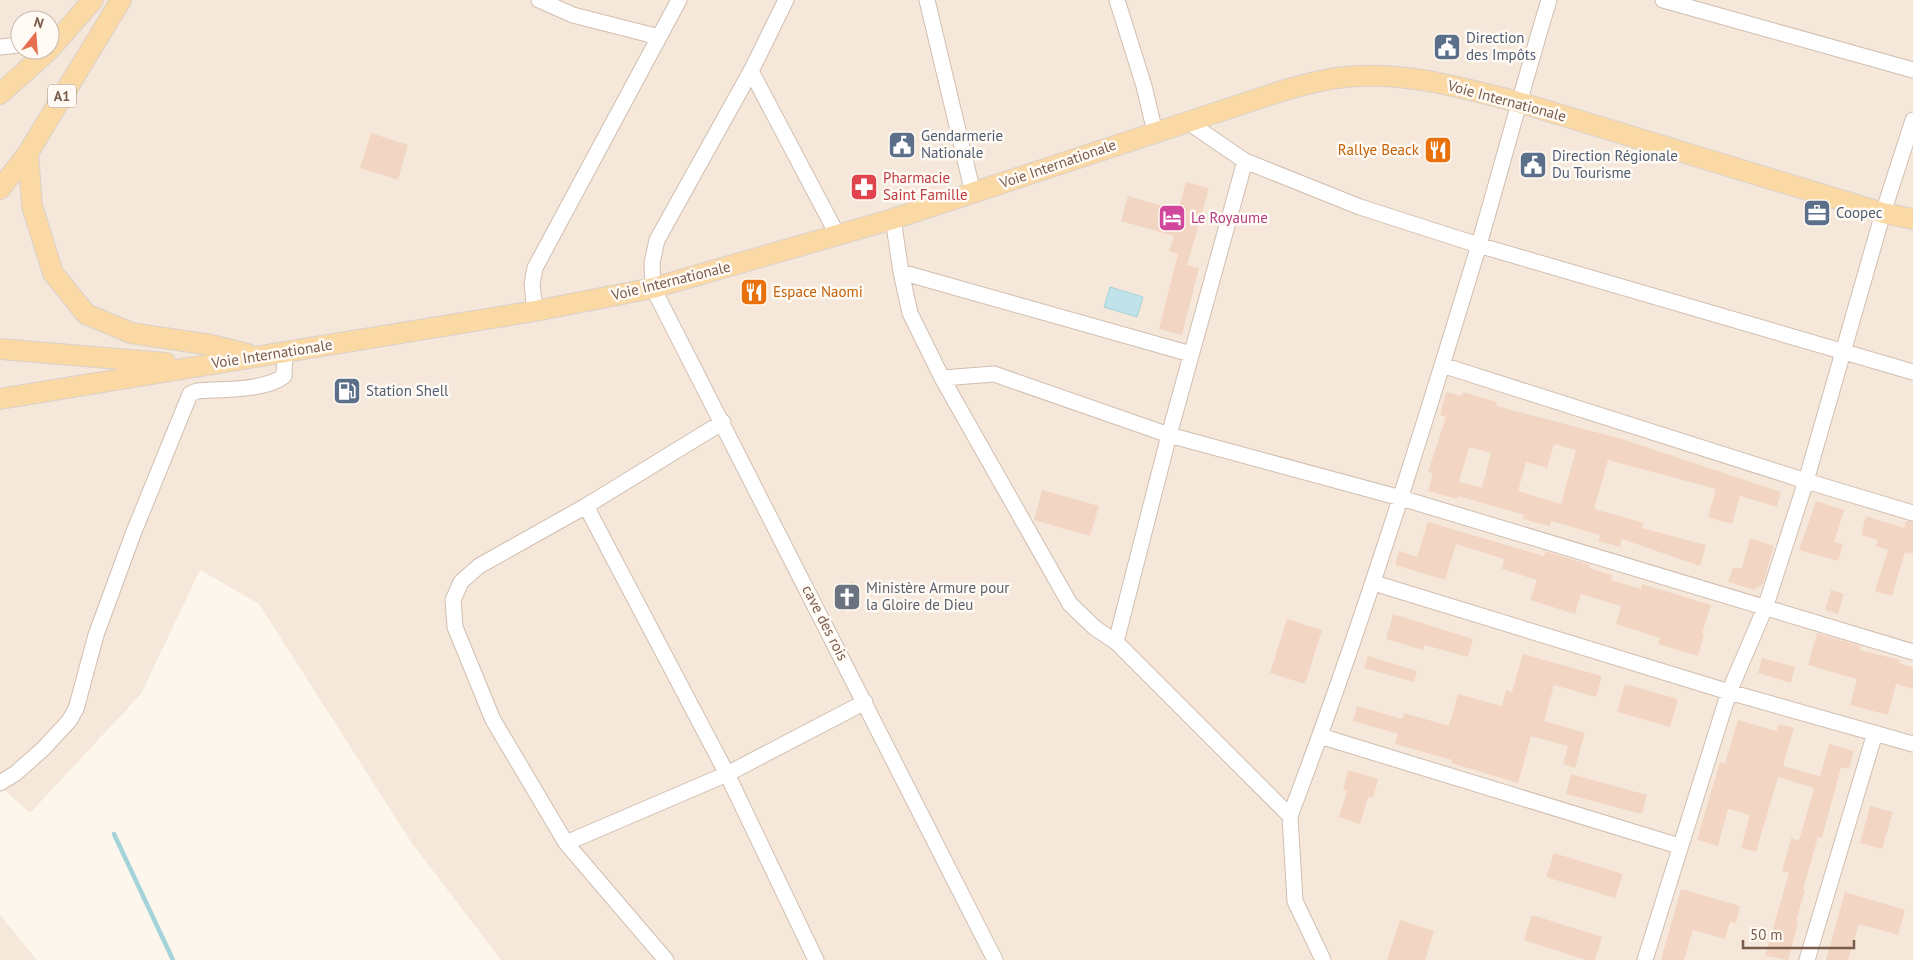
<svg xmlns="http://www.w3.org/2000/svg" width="1913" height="960" viewBox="0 0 1913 960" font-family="'PT Sans',sans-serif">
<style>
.residential{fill:#f5e8da;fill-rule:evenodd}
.water{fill:#bfe3e8;stroke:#a5d3da}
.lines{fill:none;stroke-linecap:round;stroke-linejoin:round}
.stream{stroke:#a5d3da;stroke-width:4.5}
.building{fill:#f3d5c3;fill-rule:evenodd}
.minor-casing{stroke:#d1beb0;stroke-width:17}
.major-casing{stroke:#dad1cd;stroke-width:22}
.minor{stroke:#fff;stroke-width:15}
.major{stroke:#fbd9a5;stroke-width:20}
.labels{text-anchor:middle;stroke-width:5;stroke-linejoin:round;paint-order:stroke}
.shield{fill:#fffaf3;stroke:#a28b7f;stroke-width:1}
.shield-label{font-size:14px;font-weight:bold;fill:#7a5c4d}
.service-label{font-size:15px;fill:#4e5e75;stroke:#fffaf3;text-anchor:start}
.street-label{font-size:15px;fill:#7a5c4d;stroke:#fffaf3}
.food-label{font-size:15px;fill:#c56008;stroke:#fffaf3;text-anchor:end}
.health-label{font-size:15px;fill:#be3a42;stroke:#fffaf3;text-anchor:start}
.hotel-label{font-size:15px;fill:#b23c85;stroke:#fffaf3;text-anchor:start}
.worship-label{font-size:15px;fill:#5b616d;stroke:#fffaf3;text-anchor:start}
</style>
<rect width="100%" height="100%" fill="#fdf6ec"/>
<path class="residential" d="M0,0H1913V960H501L411,842L259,604L200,570L141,694L30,813L0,786ZM20,20H50V50H20Z
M0,915L37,960H0Z"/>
<path class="water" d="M1110,287L1143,297L1137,317L1104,307Z"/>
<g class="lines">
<path class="stream" d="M114,834L173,960"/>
</g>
<path class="building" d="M371,133L408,145L398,180L360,168Z
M1186,182L1209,188L1187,265L1199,268L1182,335L1159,329L1178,254L1169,251L1174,236L1121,221L1128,196L1178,210Z
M1446,392L1462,396L1463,392L1497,402L1496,406L1622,439L1781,492L1777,507L1740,496L1732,524L1708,517L1716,489L1608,460L1594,509L1644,523L1642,528L1706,545L1700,566L1622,539L1620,547L1598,541L1600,535L1551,521L1550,526L1523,519L1524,515L1458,496L1457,499L1428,491L1433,473L1428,472L1446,417L1440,415ZM1554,444L1576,450L1561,504L1518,491L1526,462L1547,468ZM1469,447L1491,453L1482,488L1459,482Z
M1042,490L1099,506L1090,536L1034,520Z
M1816,501L1844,510L1834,542L1843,544L1838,561L1799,550Z
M1866,516L1904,528L1906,521L1913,522V554L1905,552L1892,596L1875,591L1888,550L1876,546L1878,540L1861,535Z
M1428,522L1544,556L1545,551L1590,565L1589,568L1612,575L1611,580L1641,589L1642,584L1711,605L1702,633L1704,634L1698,656L1658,644L1660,638L1616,624L1621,606L1581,594L1575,614L1530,600L1537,580L1502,569L1504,559L1456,544L1445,580L1395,565L1399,551L1417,557Z
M1750,538L1774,546L1763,584L1754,590L1728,582L1733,568H1742Z
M852,581L861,601L842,613L834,592Z
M1831,590L1844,594L1838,614L1825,610Z
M1393,614L1473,639L1468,657L1425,645L1423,650L1386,639Z
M1287,619L1322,630L1305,684L1270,673Z
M1817,633L1861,646L1860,650L1900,660L1899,663L1913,667V689L1896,684L1888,715L1850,705L1857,679L1808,665Z
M1523,654L1602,676L1596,697L1554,685L1544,721L1585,733L1575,768L1563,764L1568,746L1531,736L1518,783L1451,763L1452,760L1395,744L1398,734L1353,721L1357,706L1402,719L1404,713L1449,726L1458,694L1502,706L1506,690L1512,692Z
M1368,656L1417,671L1414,682L1364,668Z
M1762,658L1795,667L1791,683L1758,673Z
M1625,684L1678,699L1670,727L1617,712Z
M1738,720L1777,731L1779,724L1794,728L1783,766L1820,776L1829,744L1854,751L1849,769L1841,767L1822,838L1818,837L1803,889L1805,890L1796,921L1798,922L1788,960L1765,956L1789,873L1782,871L1791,838L1799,841L1814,788L1778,777L1756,852L1741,848L1750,815L1728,809L1718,846L1697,840L1720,762L1725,763Z
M1348,770L1378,779L1373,798L1368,797L1360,824L1339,817L1347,791L1343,790Z
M1571,774L1647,795L1642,814L1566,794Z
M1870,806L1893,812L1882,849L1860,843Z
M1554,853L1623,874L1615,898L1546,877Z
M1681,889L1740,906L1736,923L1730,922L1725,939L1693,930L1684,960H1661Z
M1845,892L1905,910L1898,935L1859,924L1848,960H1826Z
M1532,915L1602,937L1595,960H1586L1524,940Z
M1400,920L1434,931L1425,960H1387Z"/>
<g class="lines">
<g class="minor-casing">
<path id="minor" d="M539,0L573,15L659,37
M786,0L751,71L657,240L652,263L653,288L995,960
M927,0L973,193
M1117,0L1144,86L1155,132
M1663,0L1913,70
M0,47L20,45
M751,71L838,236
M1188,122L1245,161L1360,207L1478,245L1913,372
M893,219L901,272L910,313L942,378L1070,604L1095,628L1116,642L1290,816L1295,901L1323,960
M901,272L1191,354
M535,311L532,284L535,268L679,0
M1442,365L1806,481L1913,513
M942,378L994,374L1169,435L1401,498L1913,652
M586,506L727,774L816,960
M1374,583L1729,692L1913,744
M1116,642L1169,435L1245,161
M1320,736L1679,846
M0,783L16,773L43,749L69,721L76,709L96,635L133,534L190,394L197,391C221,389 265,391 284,376L285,352
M1290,816C1361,629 1420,439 1478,248C1502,166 1524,82 1549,0
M566,843L727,774L865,702
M666,960L566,843L493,720L455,627L453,600L461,582L479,566L586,506L723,422
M1645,960L1729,692L1765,608L1806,481L1883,213L1913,120
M1807,960L1875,733"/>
</g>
<g class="major-casing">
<path id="major" d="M50,49L93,0
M0,94L49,50
M28,153L32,206L53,273L86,314L131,333L211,345L247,354
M0,189L28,153L121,0
M0,349L166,363
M0,399L535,311L653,288L893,219L1288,89C1304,85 1320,80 1337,78C1397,69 1460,87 1518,102L1883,213L1913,219"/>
</g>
<use href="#minor" class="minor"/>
<use href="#major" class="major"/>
</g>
<defs>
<g id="civic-square" transform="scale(1.4375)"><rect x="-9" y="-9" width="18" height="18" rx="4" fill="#5c6f8a" stroke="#fffaf3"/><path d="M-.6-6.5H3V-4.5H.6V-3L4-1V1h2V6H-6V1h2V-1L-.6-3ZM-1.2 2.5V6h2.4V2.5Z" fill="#fff"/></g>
<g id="restaurant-square" transform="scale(1.4375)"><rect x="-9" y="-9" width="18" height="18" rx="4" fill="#e8710a" stroke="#fffaf3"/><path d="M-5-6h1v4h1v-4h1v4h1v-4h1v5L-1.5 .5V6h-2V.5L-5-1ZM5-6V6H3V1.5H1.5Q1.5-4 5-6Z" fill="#fff"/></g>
<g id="pharmacy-square" transform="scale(1.4375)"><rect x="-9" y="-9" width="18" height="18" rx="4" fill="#e0444e" stroke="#fffaf3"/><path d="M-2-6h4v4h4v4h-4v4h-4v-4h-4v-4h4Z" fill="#fff"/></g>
<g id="office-square" transform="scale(1.4375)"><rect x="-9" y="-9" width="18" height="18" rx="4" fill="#5c6f8a" stroke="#fffaf3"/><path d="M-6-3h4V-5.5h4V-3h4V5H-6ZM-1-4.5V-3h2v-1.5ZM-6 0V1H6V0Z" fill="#fff"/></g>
<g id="hotel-square" transform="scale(1.4375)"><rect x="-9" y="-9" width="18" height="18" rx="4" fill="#d1479c" stroke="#fffaf3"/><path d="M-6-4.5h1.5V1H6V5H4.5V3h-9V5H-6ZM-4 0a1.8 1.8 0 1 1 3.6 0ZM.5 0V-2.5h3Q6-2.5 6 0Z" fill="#fff"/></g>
<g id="fuel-square" transform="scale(1.4375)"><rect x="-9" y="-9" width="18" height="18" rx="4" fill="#5c6f8a" stroke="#fffaf3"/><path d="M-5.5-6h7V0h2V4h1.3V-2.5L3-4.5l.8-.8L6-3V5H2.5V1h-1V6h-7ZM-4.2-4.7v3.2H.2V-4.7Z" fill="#fff"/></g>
<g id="church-square" transform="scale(1.4375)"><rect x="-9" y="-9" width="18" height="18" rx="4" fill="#6b7280" stroke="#fffaf3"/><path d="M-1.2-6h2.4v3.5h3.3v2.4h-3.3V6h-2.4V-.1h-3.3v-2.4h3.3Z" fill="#fff"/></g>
</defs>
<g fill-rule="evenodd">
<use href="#civic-square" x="1447" y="47"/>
<use href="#civic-square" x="902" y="145"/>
<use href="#restaurant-square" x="1438" y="150"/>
<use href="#civic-square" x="1533" y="165"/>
<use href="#pharmacy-square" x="864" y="187"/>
<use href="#office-square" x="1817" y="213"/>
<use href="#hotel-square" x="1172" y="218"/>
<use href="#restaurant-square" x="754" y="292"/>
<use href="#fuel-square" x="347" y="391"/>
<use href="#church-square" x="847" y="597"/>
</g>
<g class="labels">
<rect class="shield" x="48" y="84.5" width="28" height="23" rx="4"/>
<g class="shield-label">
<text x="62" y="101">A1</text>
</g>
<g class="service-label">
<text x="1466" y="43">Direction<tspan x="1466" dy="17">des Impôts</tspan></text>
<text x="921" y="141">Gendarmerie<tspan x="921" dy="17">Nationale</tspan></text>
<text x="1552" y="161">Direction Régionale<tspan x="1552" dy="17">Du Tourisme</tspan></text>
<text x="1836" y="218">Coopec</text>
<text x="366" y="396">Station Shell</text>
</g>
<g class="street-label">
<text transform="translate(1507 101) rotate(15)" y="5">Voie Internationale</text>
<text transform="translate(1058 164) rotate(-19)" y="5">Voie Internationale</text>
<text transform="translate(671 281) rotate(-14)" y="5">Voie Internationale</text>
<text transform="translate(272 354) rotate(-9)" y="5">Voie Internationale</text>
<text transform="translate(825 623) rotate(63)" y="5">cave des rois</text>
</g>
<g class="food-label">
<text x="1419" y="155">Rallye Beack</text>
<text x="773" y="297" text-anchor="start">Espace Naomi</text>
</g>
<g class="health-label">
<text x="883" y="183">Pharmacie<tspan x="883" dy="17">Saint Famille</tspan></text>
</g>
<g class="hotel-label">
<text x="1191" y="223">Le Royaume</text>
</g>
<g class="worship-label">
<text x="866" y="593">Ministère Armure pour<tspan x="866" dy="17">la Gloire de Dieu</tspan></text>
</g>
</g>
<g transform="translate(35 35) rotate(17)"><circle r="24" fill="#fffaf3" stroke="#cabbb1"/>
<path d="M0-4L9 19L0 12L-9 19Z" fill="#e76f51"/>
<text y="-8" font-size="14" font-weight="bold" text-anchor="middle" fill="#7a5c4d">N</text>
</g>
<path d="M1743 940v8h111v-8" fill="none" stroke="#7a5c4d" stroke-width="2.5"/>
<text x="1750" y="940" font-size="15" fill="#7a5c4d" stroke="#fffaf3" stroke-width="4" paint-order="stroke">50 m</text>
</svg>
